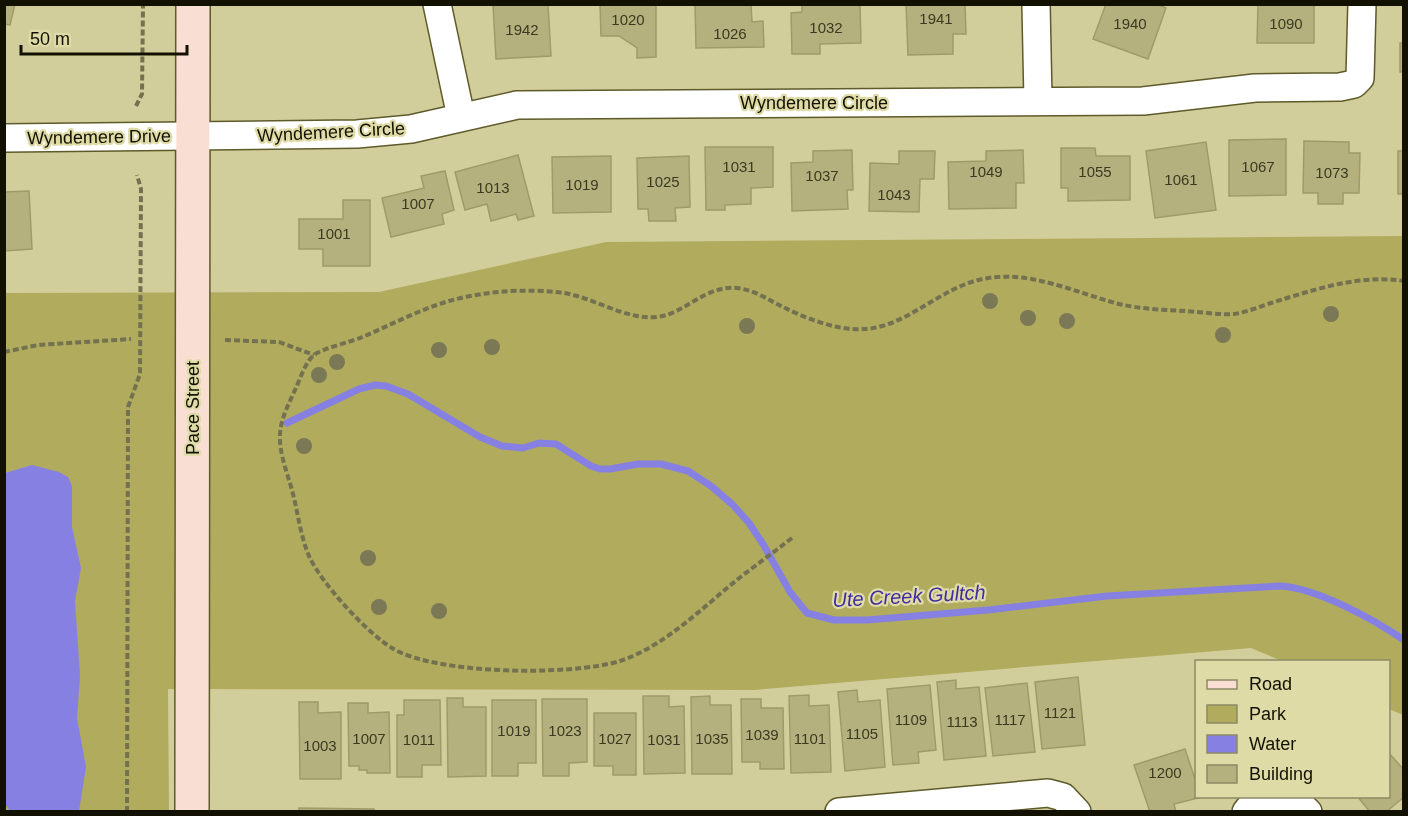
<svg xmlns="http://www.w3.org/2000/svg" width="1408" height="816" viewBox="0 0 1408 816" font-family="Helvetica,sans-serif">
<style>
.green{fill:#b1ab5d}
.water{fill:#8680e3}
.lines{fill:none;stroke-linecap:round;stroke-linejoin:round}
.stream{stroke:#8680e3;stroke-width:7}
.building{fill:#b5b17e;stroke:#9f9b69;stroke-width:1.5}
.minor-casing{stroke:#5e5a2a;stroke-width:30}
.secondary-casing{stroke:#5e5a2a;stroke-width:36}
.path{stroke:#73714f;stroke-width:4;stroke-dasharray:6 3;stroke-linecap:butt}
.minor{stroke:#fff;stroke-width:27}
.secondary{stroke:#f9dfd3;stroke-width:33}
.tree{fill:#7b7855}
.labels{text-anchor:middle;stroke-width:4.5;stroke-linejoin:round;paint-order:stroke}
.number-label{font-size:15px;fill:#3b3920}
.street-label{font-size:18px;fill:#121101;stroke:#dfdba7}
.water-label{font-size:20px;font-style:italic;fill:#432c9f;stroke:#dfdba7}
</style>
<rect width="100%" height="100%" fill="#d2ce9b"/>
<path class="green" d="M1403,236V715L1389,709L1388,662L1282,661L1251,648L754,690L168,689L169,811H5L4,293L379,292L606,242Z"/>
<path class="water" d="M32,465L59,472L68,477L72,486V527L81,568L75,601L80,676L77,718L86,767L79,811H10L5,804V473Z"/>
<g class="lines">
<path class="stream" d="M287,423L359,389L375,385L386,386L408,394L480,437L502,446L523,448L539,443L556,444L591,466L600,469H610L638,464H661L688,471L711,486L733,505L749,523L763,544L790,592L807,613L834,620H867L988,610L1107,596L1280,586C1317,588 1373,619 1404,640"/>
</g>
<path class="building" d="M4,4H15L10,25L4,24Z
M493,4H548L551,56L496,59Z
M600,4H656V57L637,58V48L619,36H601Z
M695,4H751L752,22L763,21L764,47L696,48Z
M802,4H860L861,43L820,44V54H792L791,13L802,12Z
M906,4H965L966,34H953V54L908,55Z
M1106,4H1156L1166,8L1148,59L1093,39Z
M1258,4H1314V43H1257Z
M1400,43H1404V72H1400Z
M1286,139V195L1229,196V140Z
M1304,141L1349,142V153H1360L1359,193H1343V204H1318V193H1303Z
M1206,142L1216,210L1155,218L1146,151Z
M705,147H773V187L751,188V204L725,205V210H706Z
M1061,148H1095L1096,156H1130V200L1068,201V188H1061Z
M852,150L853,190H847L848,209L792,211L791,163L813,162V151Z
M1023,150L1024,183H1016V208L949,209L948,162L986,161V151Z
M899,151H935L934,179H920L919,212L869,211L870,163L899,164Z
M1398,151H1404V194H1398Z
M518,155L534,216L518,220L516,214L491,221L487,204L465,210L455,172Z
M611,156V212L553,213L552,157Z
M689,156L690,207L675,208L676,221H649L648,209H638L637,158Z
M445,171L454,210L442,214L444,224L391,237L382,198L424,188L421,176Z
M29,191L32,249L4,251V192Z
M343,200H370V266H323V249H299V219H343Z
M1078,677L1085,745L1042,749L1035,682Z
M956,680V689L979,687L986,756L944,760L937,682Z
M1027,683L1035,752L993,756L985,688Z
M930,685L936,750L918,752L919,763L893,765L887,689Z
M857,690L858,702L880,700L885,767L845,771L838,692Z
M809,695V706L829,705L831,772L791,773L789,696Z
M643,696H669V707L684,706L685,773L644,774Z
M710,696V705H731L732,774H692L691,697Z
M447,698H463V707H486V776L448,777Z
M542,699H587V762L569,763V776H543Z
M741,699H761V708H783L784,769H760V762H742Z
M404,700H440L441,765H422V777H397V715H404Z
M492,700H536V763H518V776H492Z
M299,702H318V713L341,712V779H300Z
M348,703H368V713L389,712L390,773H367V770H359V766H349Z
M594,713H636V775H613V766H594Z
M1185,749L1196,782V796L1202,797L1174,804L1176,812H1150L1134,765Z
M1388,752L1404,770V797L1386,812H1370L1357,796H1388Z
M299,808L374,809V812H299Z"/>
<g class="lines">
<g class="minor-casing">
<path id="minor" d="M437,4L461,117
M1036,4L1038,101
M4,138L357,134L411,129L517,105L1143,101L1255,88L1340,87L1354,84L1360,78L1362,4
M839,812L1048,793L1063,797L1077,812
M1246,812C1261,790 1291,794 1308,812"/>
</g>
<g class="secondary-casing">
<path id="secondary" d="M192,812L193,4"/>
</g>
<path class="path" d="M136,106L142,94L143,4
M225,340L279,342L314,355
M4,352L38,345L131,339
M792,538C774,552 756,565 738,579C702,608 665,646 620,661C572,676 435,675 392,648C367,633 321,583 309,556C300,535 298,512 292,490C287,472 279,453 280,434C281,418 289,403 296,388C300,379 306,361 314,355C321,349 350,342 360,338C389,326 418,310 449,301C485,291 527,288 564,293C595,298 625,320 657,317C685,314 705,285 737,288C754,290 767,299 781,306C805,318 837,331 864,329C909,327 941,285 988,278C1032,271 1077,293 1119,304C1141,309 1164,310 1186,311C1202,312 1219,315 1234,314C1247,312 1259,307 1271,303C1313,290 1359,274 1404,281
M127,812L128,407L140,374L141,189L137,175"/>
<use href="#minor" class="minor"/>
<use href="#secondary" class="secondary"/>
</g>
<g class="tree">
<circle cx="990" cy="301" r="8"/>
<circle cx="1331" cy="314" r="8"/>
<circle cx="1028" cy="318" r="8"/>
<circle cx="1067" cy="321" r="8"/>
<circle cx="747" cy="326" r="8"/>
<circle cx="1223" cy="335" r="8"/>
<circle cx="492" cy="347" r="8"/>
<circle cx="439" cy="350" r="8"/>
<circle cx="337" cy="362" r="8"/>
<circle cx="319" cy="375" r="8"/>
<circle cx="304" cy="446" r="8"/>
<circle cx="368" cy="558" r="8"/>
<circle cx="379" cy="607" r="8"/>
<circle cx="439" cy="611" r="8"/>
</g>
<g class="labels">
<g class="number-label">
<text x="936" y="24">1941</text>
<text x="628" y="25">1020</text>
<text x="1130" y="29">1940</text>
<text x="1286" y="29">1090</text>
<text x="826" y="33">1032</text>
<text x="522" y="35">1942</text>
<text x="730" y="39">1026</text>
<text x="739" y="172">1031</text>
<text x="1258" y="172">1067</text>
<text x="986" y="177">1049</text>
<text x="1095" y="177">1055</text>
<text x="1332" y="178">1073</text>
<text x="822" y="181">1037</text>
<text x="1181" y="185">1061</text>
<text x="663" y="187">1025</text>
<text x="582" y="190">1019</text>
<text x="493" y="193">1013</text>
<text x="894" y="200">1043</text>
<text x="418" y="209">1007</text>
<text x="334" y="239">1001</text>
<text x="1060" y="718">1121</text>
<text x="911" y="725">1109</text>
<text x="1010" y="725">1117</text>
<text x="962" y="727">1113</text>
<text x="514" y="736">1019</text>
<text x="565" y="736">1023</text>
<text x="862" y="739">1105</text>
<text x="762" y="740">1039</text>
<text x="369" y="744">1007</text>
<text x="615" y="744">1027</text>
<text x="712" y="744">1035</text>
<text x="810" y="744">1101</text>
<text x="419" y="745">1011</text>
<text x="664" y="745">1031</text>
<text x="320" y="751">1003</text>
<text x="1165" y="778">1200</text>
</g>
<g class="street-label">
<text x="814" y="109">Wyndemere Circle</text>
<text transform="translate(331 132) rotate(-3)" y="6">Wyndemere Circle</text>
<text transform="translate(99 137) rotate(-1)" y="6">Wyndemere Drive</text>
<text transform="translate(193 408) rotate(-90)" y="6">Pace Street</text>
</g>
<g class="water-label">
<text transform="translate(909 596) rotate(-3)" y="7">Ute Creek Gultch</text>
</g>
</g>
<rect width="1408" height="816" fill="none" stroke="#121101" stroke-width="12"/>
<rect x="1195" y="660" width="195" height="138" fill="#dfdba7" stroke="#8d8a65" stroke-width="1.5"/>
<rect x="1207" y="680" width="30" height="9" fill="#f9dfd3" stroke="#8d8a65" stroke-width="1.5"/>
<text x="1249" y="690" font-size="18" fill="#121101">Road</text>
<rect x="1207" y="705" width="30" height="18" fill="#b1ab5d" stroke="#8d8a65" stroke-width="1.5"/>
<text x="1249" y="720" font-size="18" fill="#121101">Park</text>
<rect x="1207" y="735" width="30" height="18" fill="#8680e3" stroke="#8d8a65" stroke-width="1.5"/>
<text x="1249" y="750" font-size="18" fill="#121101">Water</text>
<rect x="1207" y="765" width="30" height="18" fill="#b5b17e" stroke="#8d8a65" stroke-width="1.5"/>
<text x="1249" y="780" font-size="18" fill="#121101">Building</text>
<path d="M21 45v9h166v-9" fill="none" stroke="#121101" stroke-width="3"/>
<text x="30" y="45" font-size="18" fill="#121101" stroke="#dfdba7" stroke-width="4.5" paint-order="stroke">50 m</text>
</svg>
